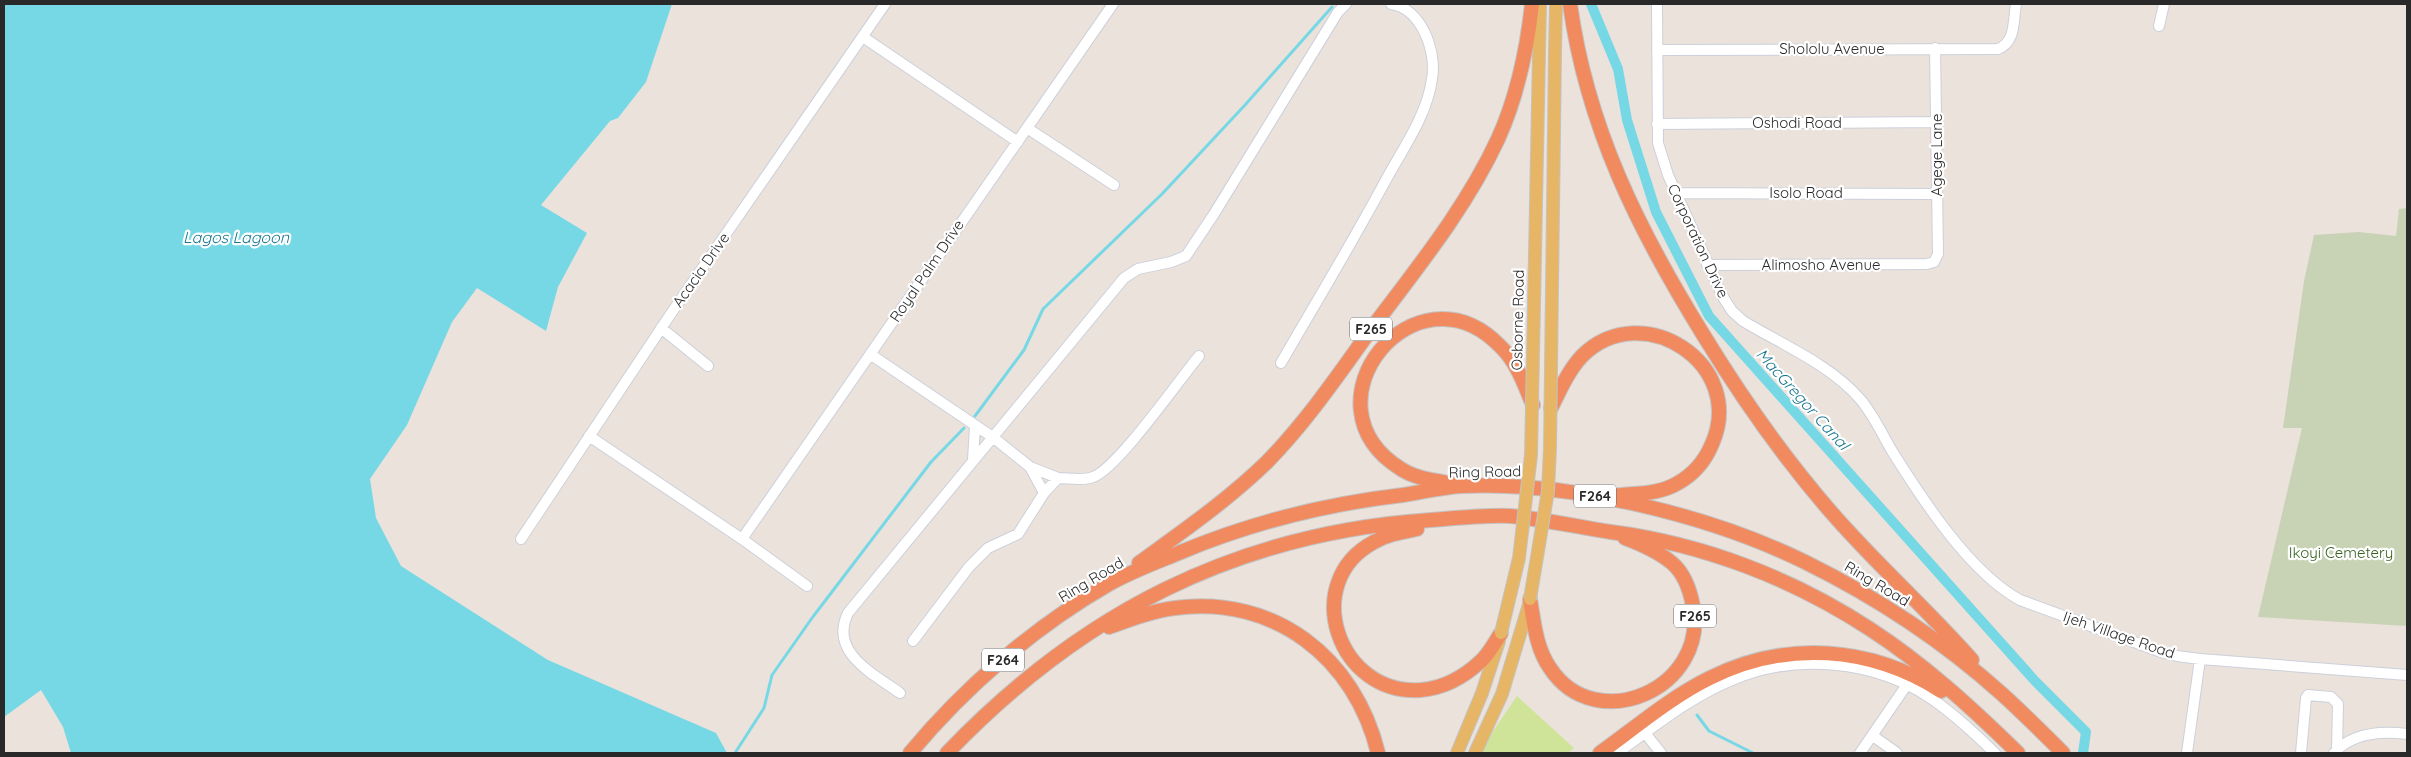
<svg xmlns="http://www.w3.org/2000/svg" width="2411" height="757" viewBox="0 0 2411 757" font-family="Quicksand,sans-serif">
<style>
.cemetery{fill:#c8d3b5}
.pitch{fill:#cfe499}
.water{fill:#77d8e5}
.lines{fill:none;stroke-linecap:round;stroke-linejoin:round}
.stream{stroke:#77d8e5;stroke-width:3}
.canal{stroke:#77d8e5;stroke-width:10}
.minor-casing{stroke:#cbd0da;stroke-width:12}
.major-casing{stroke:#c3c3c3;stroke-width:14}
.highway-casing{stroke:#c3c3c3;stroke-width:16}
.minor{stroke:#fff;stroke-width:10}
.major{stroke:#e6b666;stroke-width:12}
.highway{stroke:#f28a60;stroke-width:14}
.major-bridge-casing{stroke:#c3c3c3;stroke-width:14;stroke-linecap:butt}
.major-bridge{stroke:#e6b666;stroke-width:12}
.labels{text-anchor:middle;stroke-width:4.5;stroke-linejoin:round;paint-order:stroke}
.shield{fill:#fff;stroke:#696969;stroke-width:1}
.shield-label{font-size:14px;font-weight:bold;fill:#292929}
.street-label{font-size:15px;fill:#292929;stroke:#fff}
.park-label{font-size:15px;fill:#36611f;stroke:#fff}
.water-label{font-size:16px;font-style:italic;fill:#177890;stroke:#fff}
</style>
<rect width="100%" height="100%" fill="#ebe2dc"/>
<path class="cemetery" d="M2407,208V626L2258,617L2302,428H2283L2304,281L2314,235L2359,232L2396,236L2399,209Z"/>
<path class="pitch" d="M1517,696L1574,748L1568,753H1478Z"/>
<path class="water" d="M4,4H672L646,82L618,118L610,121L541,205L587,233L558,287L546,331L477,288L452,322L407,425L370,479L376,518L401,566L548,660L716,733L727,753H71L63,727L41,690L4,717Z"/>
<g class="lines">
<path class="stream" d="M975,416L1024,350L1043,309L1162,194L1245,105L1332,7
M1697,715L1709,731L1753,753
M735,753L764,708L772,675L812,618L931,462L964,428"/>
<path class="canal" d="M1591,4L1618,69L1627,120L1656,212L1709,316L2035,681L2086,732L2083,753"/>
<g class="minor-casing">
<path id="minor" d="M1657,4L1658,143L1668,175L1723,297L1732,311L1743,321C1781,344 1831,365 1860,399C1873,414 1882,434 1892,451C1922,499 1970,573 2020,600L2164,653L2177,656L2200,659L2407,675
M2159,26L2164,4
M863,37L1018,142
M1657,50L1998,49C2016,42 2013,21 2016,4
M1657,124L1937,122
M1027,128L1114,185
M1676,193L1937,194
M1707,265L1927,264L1934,262L1938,254L1935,48
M661,328L708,366
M870,354L994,438L1030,467L1058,478
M1281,363C1317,301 1353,241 1387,178C1404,147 1427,115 1432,79C1437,51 1421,8 1391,4
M589,436L742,539L807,586
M973,460L975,426
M1030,467L1044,493
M521,539L670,315L885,4
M742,539L1113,4
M913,641L969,567L988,548L1018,534L1044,493L1058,478C1069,478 1083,481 1093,477C1117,469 1179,380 1199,356
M900,693C872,673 829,652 848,613L1124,278L1138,269L1171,262L1186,256L1214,214L1338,12L1346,4
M1645,733L1661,753
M1873,736L1897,753
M1617,753C1654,727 1690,697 1732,680C1795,653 1875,660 1932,699C1955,715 1975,734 1995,753
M1860,753L1906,686
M2187,753L2200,659
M2301,753L2306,698L2308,695L2331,697L2338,704L2337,749
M2334,753C2352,733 2382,731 2407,734"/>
</g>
<g class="major-casing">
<path id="major" d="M1555,51L1556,4
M1539,53L1540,4
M1457,753L1482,693L1499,641
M1475,753L1502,694L1530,601"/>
</g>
<g class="highway-casing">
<path id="highway" d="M1570,4C1587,128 1639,231 1704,336C1742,398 1783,457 1831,512C1875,563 1927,609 1972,660
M1551,408C1560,390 1568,371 1582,356C1643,296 1747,365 1712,444C1705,461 1694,474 1678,483C1658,495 1634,493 1612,496
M1452,484C1436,480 1416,479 1401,469C1297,404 1416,259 1500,346C1517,362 1524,384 1533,405
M1417,529C1402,532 1388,534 1374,542C1299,582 1338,696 1421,690C1444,688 1464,677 1481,661C1489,654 1495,642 1501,633
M1139,563C1183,531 1228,500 1267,462C1307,421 1339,374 1372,328C1417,268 1466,208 1498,139C1517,97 1527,50 1532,4
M1530,599C1534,623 1536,648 1550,668C1596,738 1709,688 1693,606C1690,590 1685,574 1672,563C1659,552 1641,544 1625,538
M1109,627C1131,619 1152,611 1175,608C1275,595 1355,658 1378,753
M910,753C965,687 1034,627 1109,584C1132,571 1157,562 1181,552C1253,522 1326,504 1403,495C1423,492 1442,487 1462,486C1570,481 1709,515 1805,562C1876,597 1943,641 2002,694C2023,713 2043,733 2063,753
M947,753C1081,613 1236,533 1431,520C1457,518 1484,515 1510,516C1544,519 1577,527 1611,532C1703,544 1792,578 1870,629C1924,664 1972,708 2018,753
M1600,753C1635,728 1671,697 1710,678C1786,640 1870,646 1941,691"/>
</g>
<use href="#minor" class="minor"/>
<use href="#major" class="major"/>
<use href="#highway" class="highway"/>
<g class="major-bridge-casing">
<path id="major-bridge" d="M1530,599L1548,491L1550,448L1555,51
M1501,633L1519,558L1531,455L1539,53"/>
</g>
<use href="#major-bridge" class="major-bridge"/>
</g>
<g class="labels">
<g class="shield">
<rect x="1350" y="317.5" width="42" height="23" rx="4"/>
<rect x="1574" y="484.5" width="42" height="23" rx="4"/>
<rect x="1674" y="604.5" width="42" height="23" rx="4"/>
<rect x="982" y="648.5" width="42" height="23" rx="4"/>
</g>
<g class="shield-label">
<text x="1371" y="334">F265</text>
<text x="1595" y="501">F264</text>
<text x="1695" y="621">F265</text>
<text x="1003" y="665">F264</text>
</g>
<g class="street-label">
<text x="1832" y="54">Shololu Avenue</text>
<text x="1797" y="128">Oshodi Road</text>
<text transform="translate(1937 155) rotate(-90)" y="5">Agege Lane</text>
<text x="1806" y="198">Isolo Road</text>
<text transform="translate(1698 241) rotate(65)" y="5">Corporation Drive</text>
<text x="1821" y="270">Alimosho Avenue</text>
<text transform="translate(701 270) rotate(-55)" y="5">Acacia Drive</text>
<text transform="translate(927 271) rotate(-56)" y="5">Royal Palm Drive</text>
<text transform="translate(1518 320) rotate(-89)" y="5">Osborne Road</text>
<text transform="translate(1485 472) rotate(-1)" y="5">Ring Road</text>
<text transform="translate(1091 580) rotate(-31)" y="5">Ring Road</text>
<text transform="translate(1877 584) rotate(31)" y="5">Ring Road</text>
<text transform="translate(2119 635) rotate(19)" y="5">Ijeh Village Road</text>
</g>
<g class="park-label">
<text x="2341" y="558">Ikoyi Cemetery</text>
</g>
<g class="water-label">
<text x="236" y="243">Lagos Lagoon</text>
<text transform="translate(1803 399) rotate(48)" y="6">MacGregor Canal</text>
</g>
</g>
<rect width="2411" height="757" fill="none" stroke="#292929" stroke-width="10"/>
</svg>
